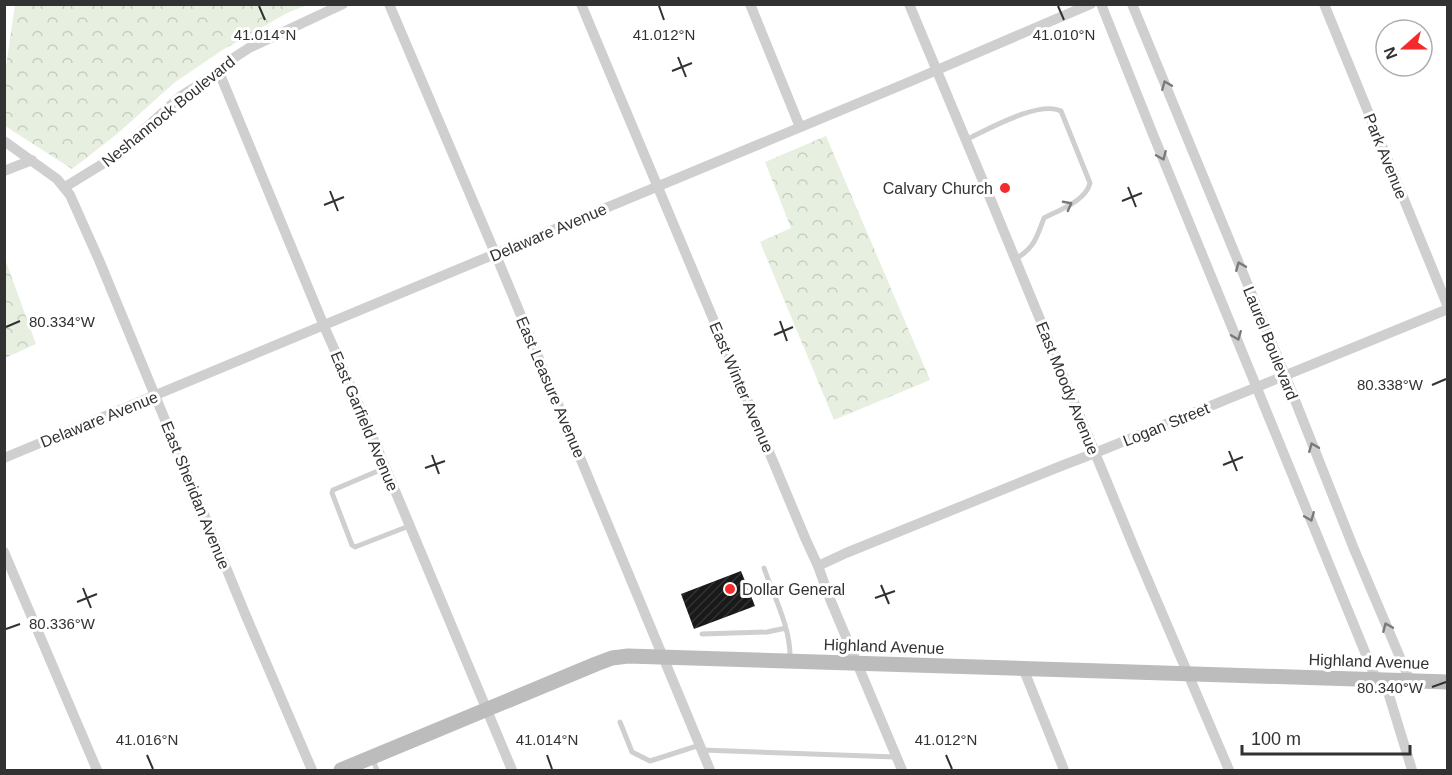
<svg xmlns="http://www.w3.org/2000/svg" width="1452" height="775" viewBox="0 0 1452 775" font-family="Helvetica,sans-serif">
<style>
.forest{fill:url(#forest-crowns)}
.building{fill:url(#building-hatch)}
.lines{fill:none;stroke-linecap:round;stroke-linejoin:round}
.lane{stroke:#cfcfcf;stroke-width:5}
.street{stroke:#cfcfcf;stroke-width:10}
.secondary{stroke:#bcbcbc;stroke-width:15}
.oneway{stroke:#797979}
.ticks{fill:none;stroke:#323232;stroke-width:2}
.poi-dot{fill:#f42b2a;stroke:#fff;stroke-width:2}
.labels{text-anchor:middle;stroke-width:6;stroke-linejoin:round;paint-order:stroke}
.street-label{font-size:16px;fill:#323232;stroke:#fff}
.poi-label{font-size:16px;fill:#323232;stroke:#fff;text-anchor:end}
.ticks-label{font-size:15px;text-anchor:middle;fill:#323232;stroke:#fff;stroke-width:6;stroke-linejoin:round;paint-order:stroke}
</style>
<defs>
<pattern id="forest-crowns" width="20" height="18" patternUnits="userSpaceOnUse" patternTransform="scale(1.5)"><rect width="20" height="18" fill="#e7f0e0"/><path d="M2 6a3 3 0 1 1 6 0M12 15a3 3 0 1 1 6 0" fill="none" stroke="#c7cec1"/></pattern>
<pattern id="building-hatch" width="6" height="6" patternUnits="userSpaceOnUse" patternTransform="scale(1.5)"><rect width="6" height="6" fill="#191919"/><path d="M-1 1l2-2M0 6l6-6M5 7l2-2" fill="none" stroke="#323232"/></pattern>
</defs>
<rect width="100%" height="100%" fill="#fff"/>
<path class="forest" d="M15,5L16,4L307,5L287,13L221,51L174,83L117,134L72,169L5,126V73Z
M826,136L930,380L834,420L760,242L791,228L765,162Z
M5,259L36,344L5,358L4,357Z"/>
<path class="building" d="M741,571L755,606L694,629L681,594Z"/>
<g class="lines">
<path class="lane" d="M965,140C987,130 1039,100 1061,111L1090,183C1086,201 1059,210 1044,218C1037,237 1034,249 1015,259
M385,468L333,490L332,493L352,545L355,547L409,526
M764,568C774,597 791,628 790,659
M702,634L767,632L786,628
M620,722L632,752L650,761L700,745
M703,750L896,757
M372,758L377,770"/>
<path class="street" d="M389,4L495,253L710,770
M581,4L806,540L818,566L830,599L902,770
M750,4L800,127
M909,4L988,193L1135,550L1229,770
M1101,4L1152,132L1376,679
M1132,4L1285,375L1354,549L1410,681
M1324,4L1448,307
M219,72L324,326L368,426L512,770
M4,141L57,179L70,195L99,260L246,616L312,770
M4,171L32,160
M65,187L109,160L124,148L181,96L219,72L232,59L249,48L343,4
M4,458L909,82L1091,4
M4,552L97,770
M818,566L846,553L1061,466L1095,453L1448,309
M1023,668L1064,770
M1384,679L1412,770"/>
<path class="secondary" d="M341,770L596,664L612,658L628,656L1448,682"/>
</g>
<defs><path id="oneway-chevron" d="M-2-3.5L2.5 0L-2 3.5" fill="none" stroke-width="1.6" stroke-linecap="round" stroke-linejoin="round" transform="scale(1.5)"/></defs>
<g class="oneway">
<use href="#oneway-chevron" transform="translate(1166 85) rotate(-112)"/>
<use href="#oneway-chevron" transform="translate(1162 156) rotate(67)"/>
<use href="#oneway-chevron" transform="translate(1068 205) rotate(-28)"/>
<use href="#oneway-chevron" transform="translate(1240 266) rotate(-112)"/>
<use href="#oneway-chevron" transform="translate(1237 336) rotate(68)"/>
<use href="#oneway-chevron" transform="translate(1313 447) rotate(-112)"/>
<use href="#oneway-chevron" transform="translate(1310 517) rotate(68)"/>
<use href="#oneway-chevron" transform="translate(1387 627) rotate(-113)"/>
</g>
<path class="ticks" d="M259,6L265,20M659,6L664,20M1058,6L1064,20M678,57L686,77M672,71L692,63M1128,187L1136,207M330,191L338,211M1122,201L1142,193M324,205L344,197M780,321L787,341M6,327L20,321M774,335L793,327M1432,385L1446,379M1229,451L1237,471M432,455L439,474M1223,465L1243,457M425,468L445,461M881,585L889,604M83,588L91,608M875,598L895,591M77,602L97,594M6,629L20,624M1432,687L1446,682M147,755L153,769M547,755L552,769M946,755L952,769"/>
<g class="poi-dot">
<circle cx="1005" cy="188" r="6"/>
<circle cx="730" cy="589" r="6"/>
</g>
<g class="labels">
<g class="street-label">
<text transform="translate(168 111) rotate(-39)" y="6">Neshannock Boulevard</text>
<text transform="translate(1386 156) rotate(68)" y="6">Park Avenue</text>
<text transform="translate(548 232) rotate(-23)" y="6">Delaware Avenue</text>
<text transform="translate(1271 343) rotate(68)" y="6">Laurel Boulevard</text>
<text transform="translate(551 387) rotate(67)" y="6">East Leasure Avenue</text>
<text transform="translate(742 387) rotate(67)" y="6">East Winter Avenue</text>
<text transform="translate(1068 388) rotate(68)" y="6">East Moody Avenue</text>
<text transform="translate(99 419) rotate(-22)" y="6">Delaware Avenue</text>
<text transform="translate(365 421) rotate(67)" y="6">East Garfield Avenue</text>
<text transform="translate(1166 424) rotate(-22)" y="6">Logan Street</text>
<text transform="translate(196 495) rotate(68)" y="6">East Sheridan Avenue</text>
<text transform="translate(884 646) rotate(2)" y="6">Highland Avenue</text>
<text transform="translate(1369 661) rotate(2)" y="6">Highland Avenue</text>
</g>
<g class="poi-label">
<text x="993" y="194">Calvary Church</text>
<text x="742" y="595" text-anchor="start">Dollar General</text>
</g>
</g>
<g class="ticks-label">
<text x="265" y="40">41.014°N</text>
<text x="664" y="40">41.012°N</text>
<text x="1064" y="40">41.010°N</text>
<text x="62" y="327">80.334°W</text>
<text x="1390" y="390">80.338°W</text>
<text x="62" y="629">80.336°W</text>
<text x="1390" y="693">80.340°W</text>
<text x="147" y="745">41.016°N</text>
<text x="547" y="745">41.014°N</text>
<text x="946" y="745">41.012°N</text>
</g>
<rect width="1452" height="775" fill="none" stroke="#323232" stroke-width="12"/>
<g transform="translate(1404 48) rotate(249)"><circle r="28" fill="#ffffff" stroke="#adadad" stroke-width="1.5"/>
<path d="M0-4.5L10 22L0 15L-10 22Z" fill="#f42b2a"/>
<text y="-9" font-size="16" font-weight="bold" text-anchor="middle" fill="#323232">N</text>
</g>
<path d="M1242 745v9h168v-9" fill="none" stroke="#323232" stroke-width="3"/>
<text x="1251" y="745" font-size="18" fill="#323232" stroke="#ffffff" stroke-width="4.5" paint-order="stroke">100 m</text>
</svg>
